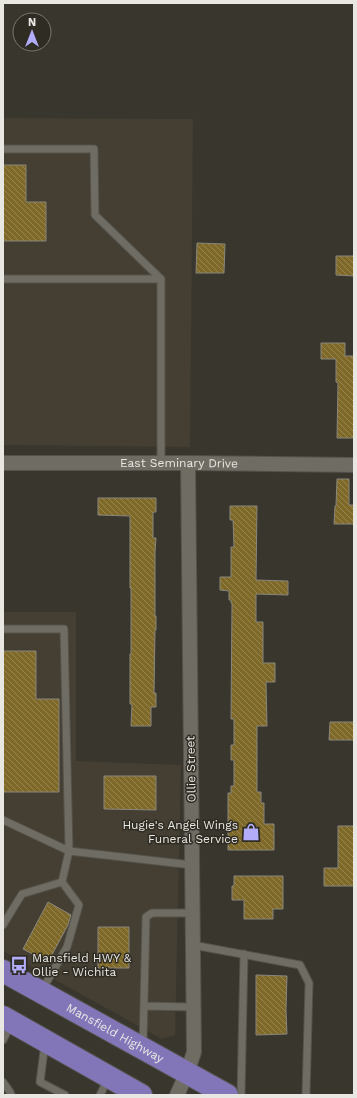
<svg xmlns="http://www.w3.org/2000/svg" width="357" height="1098" viewBox="0 0 357 1098" font-family="'Work Sans',sans-serif">
<style>
.built{fill:#443f32}
.building{fill:url(#building-back-hatch);stroke:#89867d}
.lines{fill:none;stroke-linecap:round;stroke-linejoin:round}
.service-casing{stroke:#54524b;stroke-width:9}
.minor-casing{stroke:#54524b;stroke-width:16}
.primary-casing{stroke:#54524b;stroke-width:24}
.service{stroke:#6f6c63;stroke-width:7}
.minor{stroke:#6f6c63;stroke-width:14}
.primary{stroke:#8276b9;stroke-width:22}
.labels{text-anchor:middle;stroke-width:3;stroke-linejoin:round;paint-order:stroke}
.street-label{font-size:12px;fill:#e8e7e2;stroke:#2f2c24}
.poi-label{font-size:12px;fill:#e8e7e2;stroke:#2f2c24;text-anchor:end}
</style>
<defs>
<pattern id="building-back-hatch" width="6" height="6" patternUnits="userSpaceOnUse"><rect width="6" height="6" fill="#7f6929"/><path d="M-1 5l2 2M0 0l6 6M5-1l2 2" fill="none" stroke="#978652"/></pattern>
</defs>
<rect width="100%" height="100%" fill="#39362e"/>
<path class="built" d="M3,118L193,119L190,447L3,445Z
M3,612H76V761L181,765L175,1035L162,1039L3,951Z"/>
<path class="building" d="M3,165H26V202H46V241H3Z
M197,243L225,244L224,273H196Z
M336,256H354V276L336,275Z
M321,343H345V356H354V438H337L338,383L336,382V359H321Z
M337,479H349V505H354V524H334L335,506H336Z
M98,498H156V512H153V538H156L155,552V616H156V630H155L154,693H156V707H151V726H131L132,704H130V654H131V588H130V516L98,515Z
M230,506H257L256,580L288,581V595L256,594V622H263V663H275V682H266L267,726H257V792H261V803H264V824H274V850H228V793H231V786H234V760H231V745H234V719H231L232,603H231V600H229V591L220,590V577H231V547H234L233,520H230Z
M3,651H36V699H59V792H3Z
M330,722H354V740H329Z
M104,776H156V810L104,809Z
M338,826H354V886H324V868H338Z
M234,876H283V909H273V919H244V900H232V886H234Z
M48,902L71,915L68,925L48,962L23,949Z
M98,927H129V968H98Z
M256,975L287,976L286,1010L287,1034L256,1035Z"/>
<g class="lines">
<g class="service-casing">
<path id="service" d="M3,149H94L95,215L161,279V463
M3,279H161
M3,629H64L69,851L3,820
M3,925L22,894L62,882L69,851L192,865
M193,945L300,965L309,983L306,1095
M42,990L67,947L79,905L62,882
M144,1006L193,1007
M3,1040L11,1024
M45,1043L40,1082L65,1095
M143,1044L146,917L152,913H192
M3,1082L10,1092L11,1095
M100,1095L108,1079
M241,1095L244,954"/>
</g>
<g class="minor-casing">
<g id="minor">
<path id="s1" d="M3,463H188L354,465"/>
<path d="M177,1095L187,1073L194,1052L188,463"/>
</g>
</g>
<g class="primary-casing">
<g id="primary">
<path id="s2" d="M3,971L227,1095"/>
<path d="M3,1017L141,1095"/>
</g>
</g>
<use href="#service" class="service"/>
<use href="#minor" class="minor"/>
<use href="#primary" class="primary"/>
</g>
<defs>
<g id="shop-bare" transform="scale(1.38)"><path d="M-5-2.5h2.3a2.7 3.5 0 0 1 5.4 0H5L5.5 6h-11ZM-1.5-2.5h3a1.5 2.3 0 0 0-3 0Z" fill="#b3adf9" stroke="#2f2c24" stroke-width="2.5" paint-order="stroke"/></g>
<g id="bus-bare" transform="scale(1.38)"><path d="M-5-6H5V4H4V6H2V4H-2V6H-4V4H-5ZM-3.5-4V0h7V-4ZM-3.5 1.2v1.5H-2V1.2ZM2 1.2v1.5H3.5V1.2Z" fill="#b3adf9" stroke="#2f2c24" stroke-width="2.5" paint-order="stroke"/></g>
</defs>
<g fill-rule="evenodd">
<use href="#shop-bare" x="251" y="832"/>
<use href="#bus-bare" x="19" y="965"/>
</g>
<g class="labels">
<g class="street-label">
<text dy="4" stroke="none"><textPath href="#s1" startOffset="176">East Seminary Drive</textPath></text>
<text transform="translate(191 769) rotate(-91)" y="4">Ollie Street</text>
<text dy="4" stroke="none"><textPath href="#s2" startOffset="128">Mansfield Highway</textPath></text>
</g>
<g class="poi-label">
<text x="238" y="829">Hugie's Angel Wings<tspan x="238" dy="14">Funeral Service</tspan></text>
<text x="32" y="962" text-anchor="start">Mansfield HWY &amp;<tspan x="32" dy="14">Ollie - Wichita</tspan></text>
</g>
</g>
<rect width="357" height="1098" fill="none" stroke="#e8e7e2" stroke-width="8"/>
<g transform="translate(32 32)"><circle r="19" fill="#2f2c24" stroke="#797770"/>
<path d="M0-3L7 15L0 10L-7 15Z" fill="#b3adf9"/>
<text y="-6" font-size="11" font-weight="bold" text-anchor="middle" fill="#e8e7e2">N</text>
</g>
</svg>
